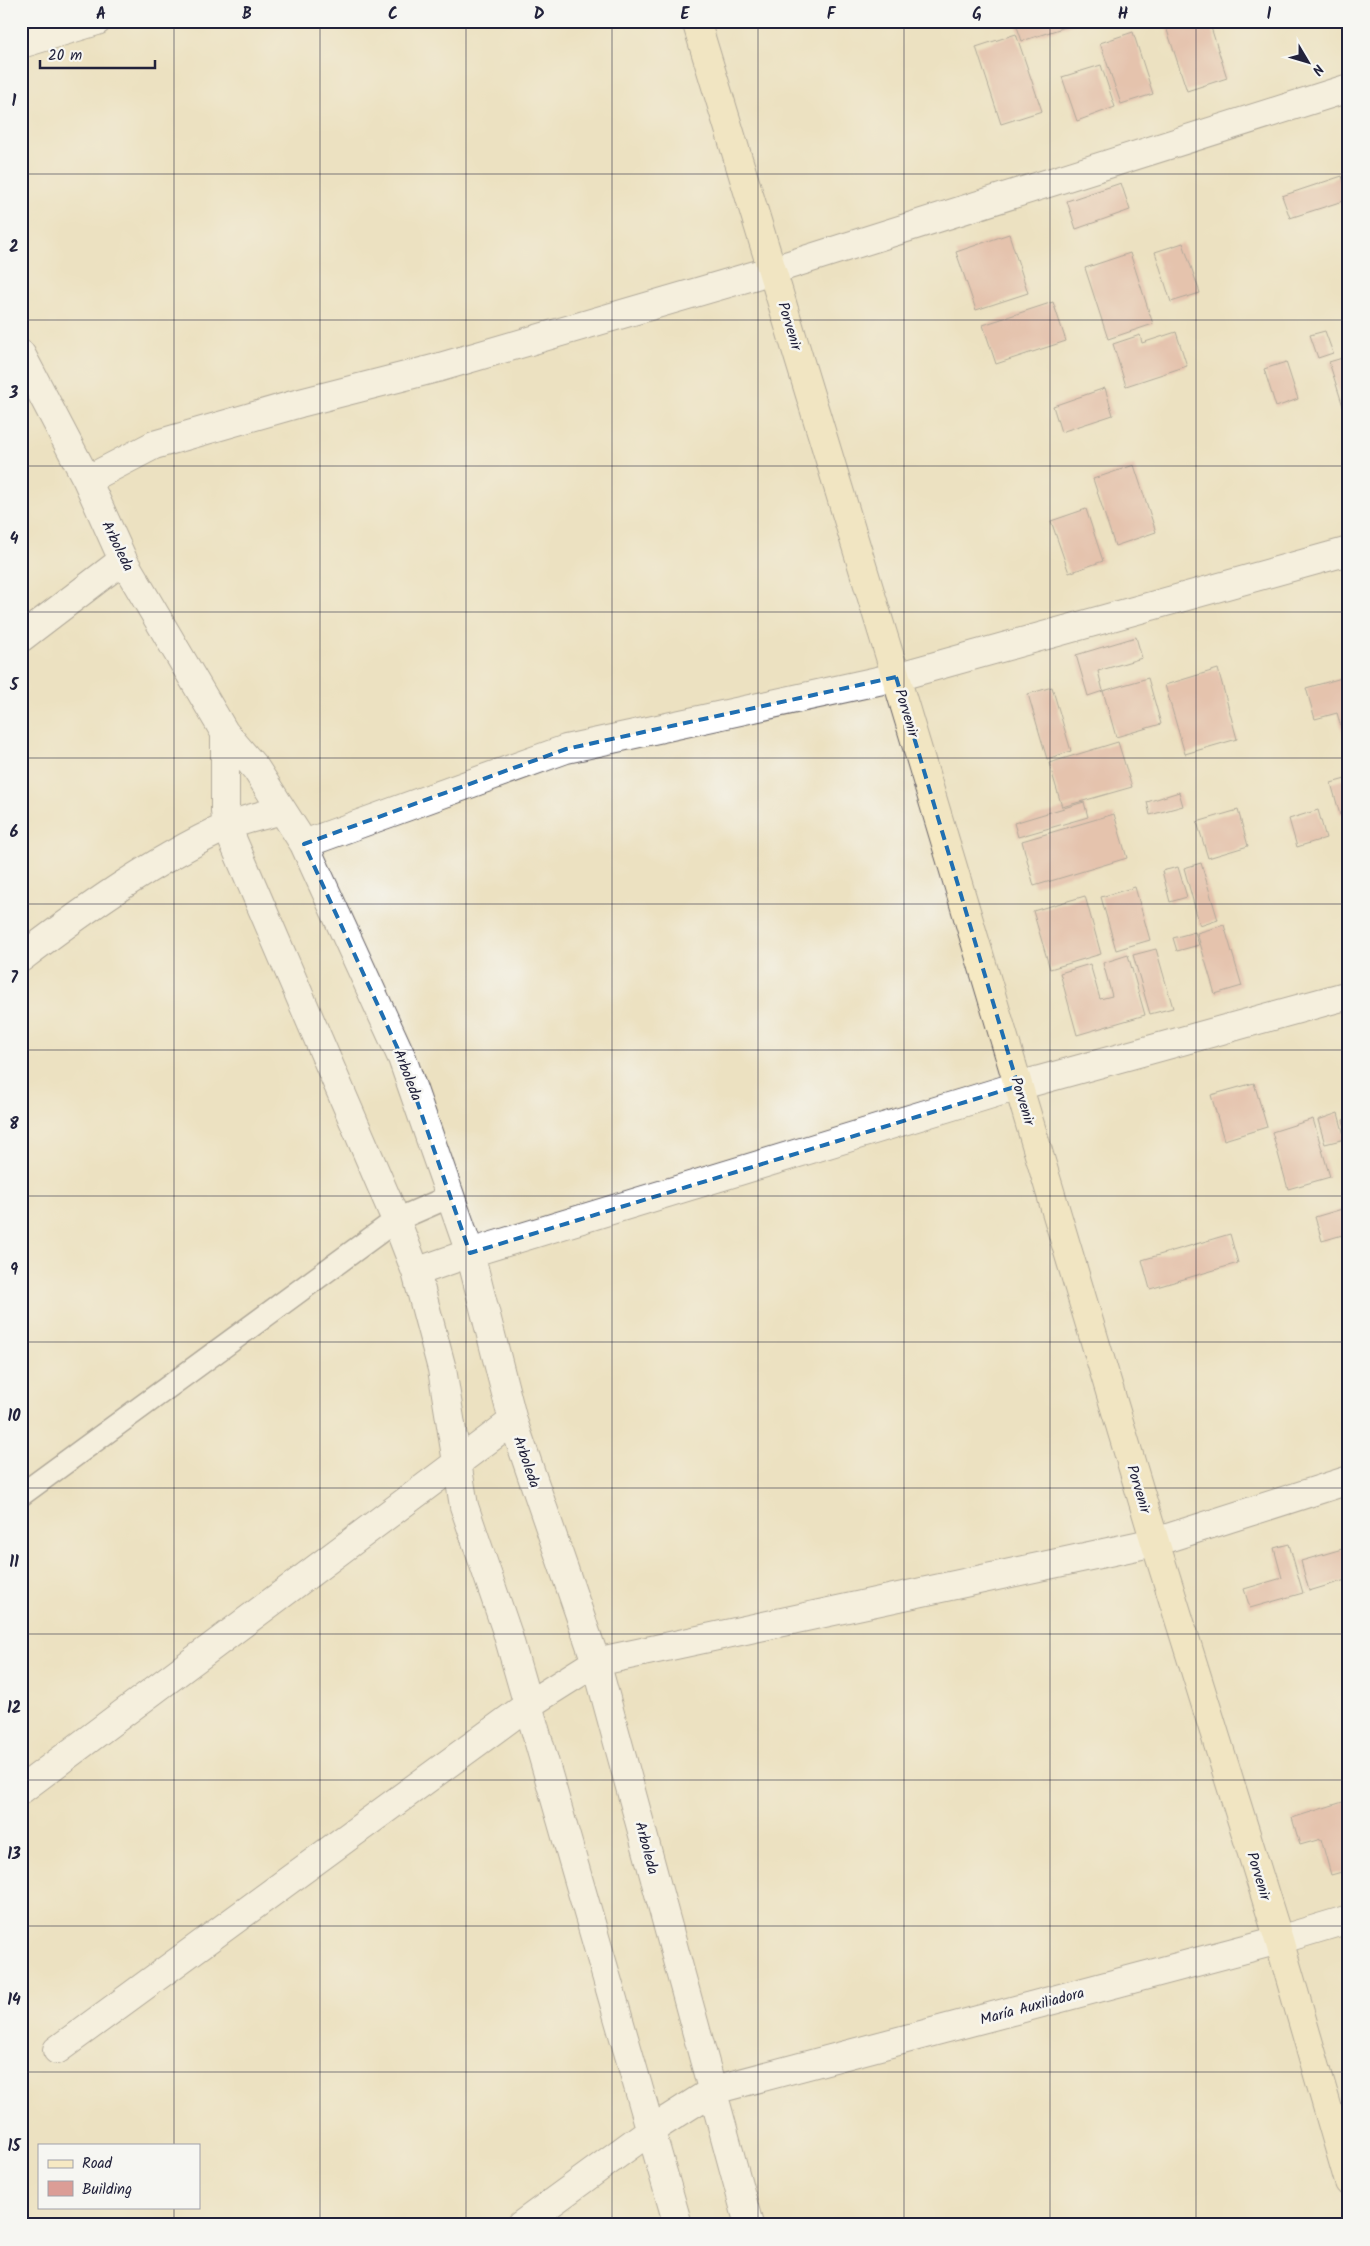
<svg xmlns="http://www.w3.org/2000/svg" width="1370" height="2246" viewBox="0 0 1370 2246" font-family="Kalam,sans-serif">
<style>
.building{fill:#db9d96}
.lines{fill:none;stroke-linecap:round;stroke-linejoin:round}
.lane-casing{stroke:#69656a;stroke-width:25}
.street-casing{stroke:#69656a;stroke-width:30}
.secondary-casing{stroke:#69656a;stroke-width:30}
.lane{stroke:#fff;stroke-width:22}
.street{stroke:#fff;stroke-width:28}
.secondary{stroke:#f6e9c3;stroke-width:28}
.marked{fill:none;stroke:#1f6fb2;stroke-width:4;stroke-dasharray:10 6;stroke-linejoin:round}
.grid{fill:none;stroke:#22223b;stroke-width:1;stroke-opacity:0.55}
.labels{text-anchor:middle;stroke-width:5;stroke-linejoin:round;paint-order:stroke}
.street-label{font-size:15px;fill:#22223b;stroke:#f6f6f2}
.neatline{fill:none;stroke:#22223b;stroke-width:2}
.grid-label{font-size:16px;text-anchor:middle;font-weight:bold;fill:#22223b}
</style>
<rect width="100%" height="100%" fill="#f6f6f2"/>
<filter id="ink" filterUnits="userSpaceOnUse"><feTurbulence type="fractalNoise" baseFrequency=".02" numOctaves="2"/><feDisplacementMap in="SourceGraphic" scale="10" xChannelSelector="R" yChannelSelector="G"/><feConvolveMatrix kernelMatrix="1 2 1 2 8 2 1 2 1" color-interpolation-filters="sRGB"/></filter>
<filter id="wash" filterUnits="userSpaceOnUse"><feTurbulence type="fractalNoise" baseFrequency=".0096" numOctaves="4" result="noise"/><feDisplacementMap in="SourceGraphic" scale="20" xChannelSelector="R" yChannelSelector="G"/><feGaussianBlur stdDeviation="1.12" result="paint"/><feColorMatrix in="noise" values="0 0 0 0 0 0 0 0 0 0 0 0 0 0 0 0 0 1.4 0 .05"/><feComposite in="paint" operator="in"/></filter>
<g filter="url(#wash)">
<rect width="100%" height="100%" fill="#ece1c1"/>
<g id="blocks">
<path class="building" d="M811,21H823V22L812,25Z
M1015,21H1081V22L1022,41Z
M1164,21H1209L1227,78L1187,91Z
M1133,32L1153,94L1121,104L1100,43Z
M1016,34L1042,111L1001,124L976,47Z
M1101,65L1115,107L1077,121L1062,77Z
M1342,176L1349,199L1290,218L1282,196Z
M1121,183L1130,210L1076,229L1067,201Z
M1009,234L1028,293L976,310L956,252Z
M1183,243L1200,293L1171,302L1155,252Z
M1130,253L1153,324L1108,339L1085,268Z
M1053,302L1066,341L996,364L983,325Z
M1325,331L1333,353L1318,358L1310,335Z
M1176,332L1187,366L1126,386L1113,344L1140,335L1142,343Z
M1349,356V422H1348L1329,362Z
M1286,362L1298,399L1276,407L1264,369Z
M1105,388L1113,415L1061,432L1053,406Z
M1134,465L1156,532L1115,546L1093,479Z
M1086,509L1103,561L1069,573L1051,521Z
M1136,637L1142,658L1098,671L1103,691L1148,678L1161,724L1116,737L1103,691L1088,696L1076,655Z
M1218,669L1237,739L1185,754L1165,685Z
M1349,676V736L1344,737L1337,713L1315,719L1306,688Z
M1052,687L1071,751L1047,759L1028,694Z
M1118,742L1132,787L1062,807L1049,763Z
M1349,778V812L1340,815L1331,783Z
M1179,792L1183,806L1150,815L1147,802Z
M1084,802L1088,817L1018,837L1014,823Z
M1238,810L1248,846L1208,858L1197,822Z
M1318,810L1326,838L1297,847L1289,819Z
M1114,814L1127,858L1034,886L1022,841Z
M1201,863L1218,920L1200,926L1184,868Z
M1178,867L1187,897L1170,902L1162,871Z
M1135,887L1150,940L1116,950L1101,897Z
M1085,896L1101,954L1050,969L1033,911Z
M1224,925L1242,986L1215,994L1197,933Z
M1195,932L1199,945L1177,951L1173,938Z
M1156,949L1173,1008L1150,1014L1133,955Z
M1128,955L1145,1015L1077,1035L1060,973L1090,964L1100,999L1112,996L1103,963Z
M1254,1083L1267,1127L1224,1140L1211,1095Z
M1338,1113L1345,1139L1325,1144L1318,1120Z
M1349,1118V1136L1348,1137L1343,1120Z
M1313,1119L1330,1177L1288,1189L1272,1132Z
M1349,1207V1233L1322,1241L1315,1217Z
M1230,1234L1238,1263L1150,1289L1142,1260Z
M1289,1544L1303,1593L1250,1608L1244,1589L1282,1578L1274,1548Z
M1349,1547V1579L1309,1591L1301,1561Z
M1349,1800V1870L1331,1875L1321,1839L1300,1845L1292,1818Z"/>
</g>
</g>
<g filter="url(#ink)">
<use href="#blocks" fill-opacity="0" stroke="#69656a" stroke-width="1"/>
<g class="lines">
<g class="lane-casing">
<path id="lane" d="M21,1495L396,1220L451,1196"/>
</g>
<g class="street-casing">
<path id="street" d="M21,44L97,21
M21,354L87,480L123,560L225,733L256,769L304,844L402,1058L470,1253L513,1421L596,1662L749,2225
M87,480L154,445L300,403L437,368L773,270L1349,88
M21,638L123,560
M225,733V811L227,827L396,1220L416,1272L442,1369L464,1506L507,1632L678,2225
M304,844L566,749L896,677L1349,551
M21,958C84,910 154,860 226,827C243,819 263,816 280,810
M416,1272L470,1253L1018,1086L1349,995
M21,1790L513,1421
M57,2050L528,1705L596,1662L1155,1542L1349,1480
M521,2225L651,2130L714,2090L1279,1940L1349,1919"/>
</g>
<g class="secondary-casing">
<path id="secondary" d="M696,21L896,677L1155,1542L1279,1940L1349,2182"/>
</g>
<use href="#lane" class="lane"/>
<use href="#street" class="street"/>
<use href="#secondary" class="secondary"/>
</g>
</g>
<path d="M0 0H1370V2246H0ZM896,677L1018,1086L470,1253L402,1058L304,844L566,749Z" fill="#ece1c1" fill-opacity=".55" fill-rule="evenodd"/>
<path class="marked" d="M896,677L1018,1086L470,1253L402,1058L304,844L566,749Z"/>
<path class="grid" d="M174,21V2145M320,21V2225M466,21V2225M612,21V2225M758,21V2225M904,21V2225M1050,21V2225M1196,21V2225M21,174H1349M21,320H1349M21,466H1349M21,612H1349M21,758H1349M21,904H1349M21,1050H1349M21,1196H1349M21,1342H1349M21,1488H1349M21,1634H1349M21,1780H1349M21,1926H1349M21,2072H1349M174,2207V2225"/>
<g class="labels">
<g class="street-label">
<text transform="translate(790 326) rotate(73)" y="5">Porvenir</text>
<text transform="translate(118 546) rotate(64)" y="5">Arboleda</text>
<text transform="translate(907 713) rotate(73)" y="5">Porvenir</text>
<text transform="translate(408 1075) rotate(69)" y="5">Arboleda</text>
<text transform="translate(1023 1101) rotate(73)" y="5">Porvenir</text>
<text transform="translate(527 1462) rotate(71)" y="5">Arboleda</text>
<text transform="translate(1139 1489) rotate(73)" y="5">Porvenir</text>
<text transform="translate(647 1848) rotate(75)" y="5">Arboleda</text>
<text transform="translate(1259 1876) rotate(73)" y="5">Porvenir</text>
<text transform="translate(1032 2006) rotate(-15)" y="5">María Auxiliadora</text>
</g>
</g>
<rect width="1370" height="2246" fill="none" stroke="#f6f6f2" stroke-width="55"/>
<rect x="38" y="2144" width="162" height="65" fill="#f6f6f2" stroke="#a1a1a9"/>
<rect x="48" y="2160" width="25" height="8" fill="#f6e9c3" stroke="#a1a1a9"/>
<text x="82" y="2168" font-size="15" fill="#22223b">Road</text>
<rect x="48" y="2181" width="25" height="15" fill="#db9d96" stroke="#a1a1a9"/>
<text x="82" y="2194" font-size="15" fill="#22223b">Building</text>
<g transform="translate(1308 62) rotate(128)" stroke="#f6f6f2" stroke-width="4" paint-order="stroke">
<path d="M0-4L9 19L0 12L-9 19Z" fill="#22223b"/>
<text y="-8" font-size="14" font-weight="bold" text-anchor="middle" fill="#22223b">N</text>
</g>
<path d="M40 60v8h115v-8" fill="none" stroke="#22223b" stroke-width="2.5"/>
<text x="48" y="60" font-size="15" fill="#22223b" stroke="#f6f6f2" stroke-width="4" paint-order="stroke">20 m</text>
<rect x="28" y="28" width="1314" height="2190" class="neatline"/>
<g class="grid-label">
<text x="101" y="19">A</text>
<text x="247" y="19">B</text>
<text x="393" y="19">C</text>
<text x="539" y="19">D</text>
<text x="685" y="19">E</text>
<text x="831" y="19">F</text>
<text x="977" y="19">G</text>
<text x="1123" y="19">H</text>
<text x="1269" y="19">I</text>
<text x="14" y="106">1</text>
<text x="14" y="252">2</text>
<text x="14" y="398">3</text>
<text x="14" y="544">4</text>
<text x="14" y="690">5</text>
<text x="14" y="837">6</text>
<text x="14" y="983">7</text>
<text x="14" y="1129">8</text>
<text x="14" y="1275">9</text>
<text x="14" y="1421">10</text>
<text x="14" y="1567">11</text>
<text x="14" y="1713">12</text>
<text x="14" y="1859">13</text>
<text x="14" y="2005">14</text>
<text x="14" y="2151">15</text>
</g>
</svg>
